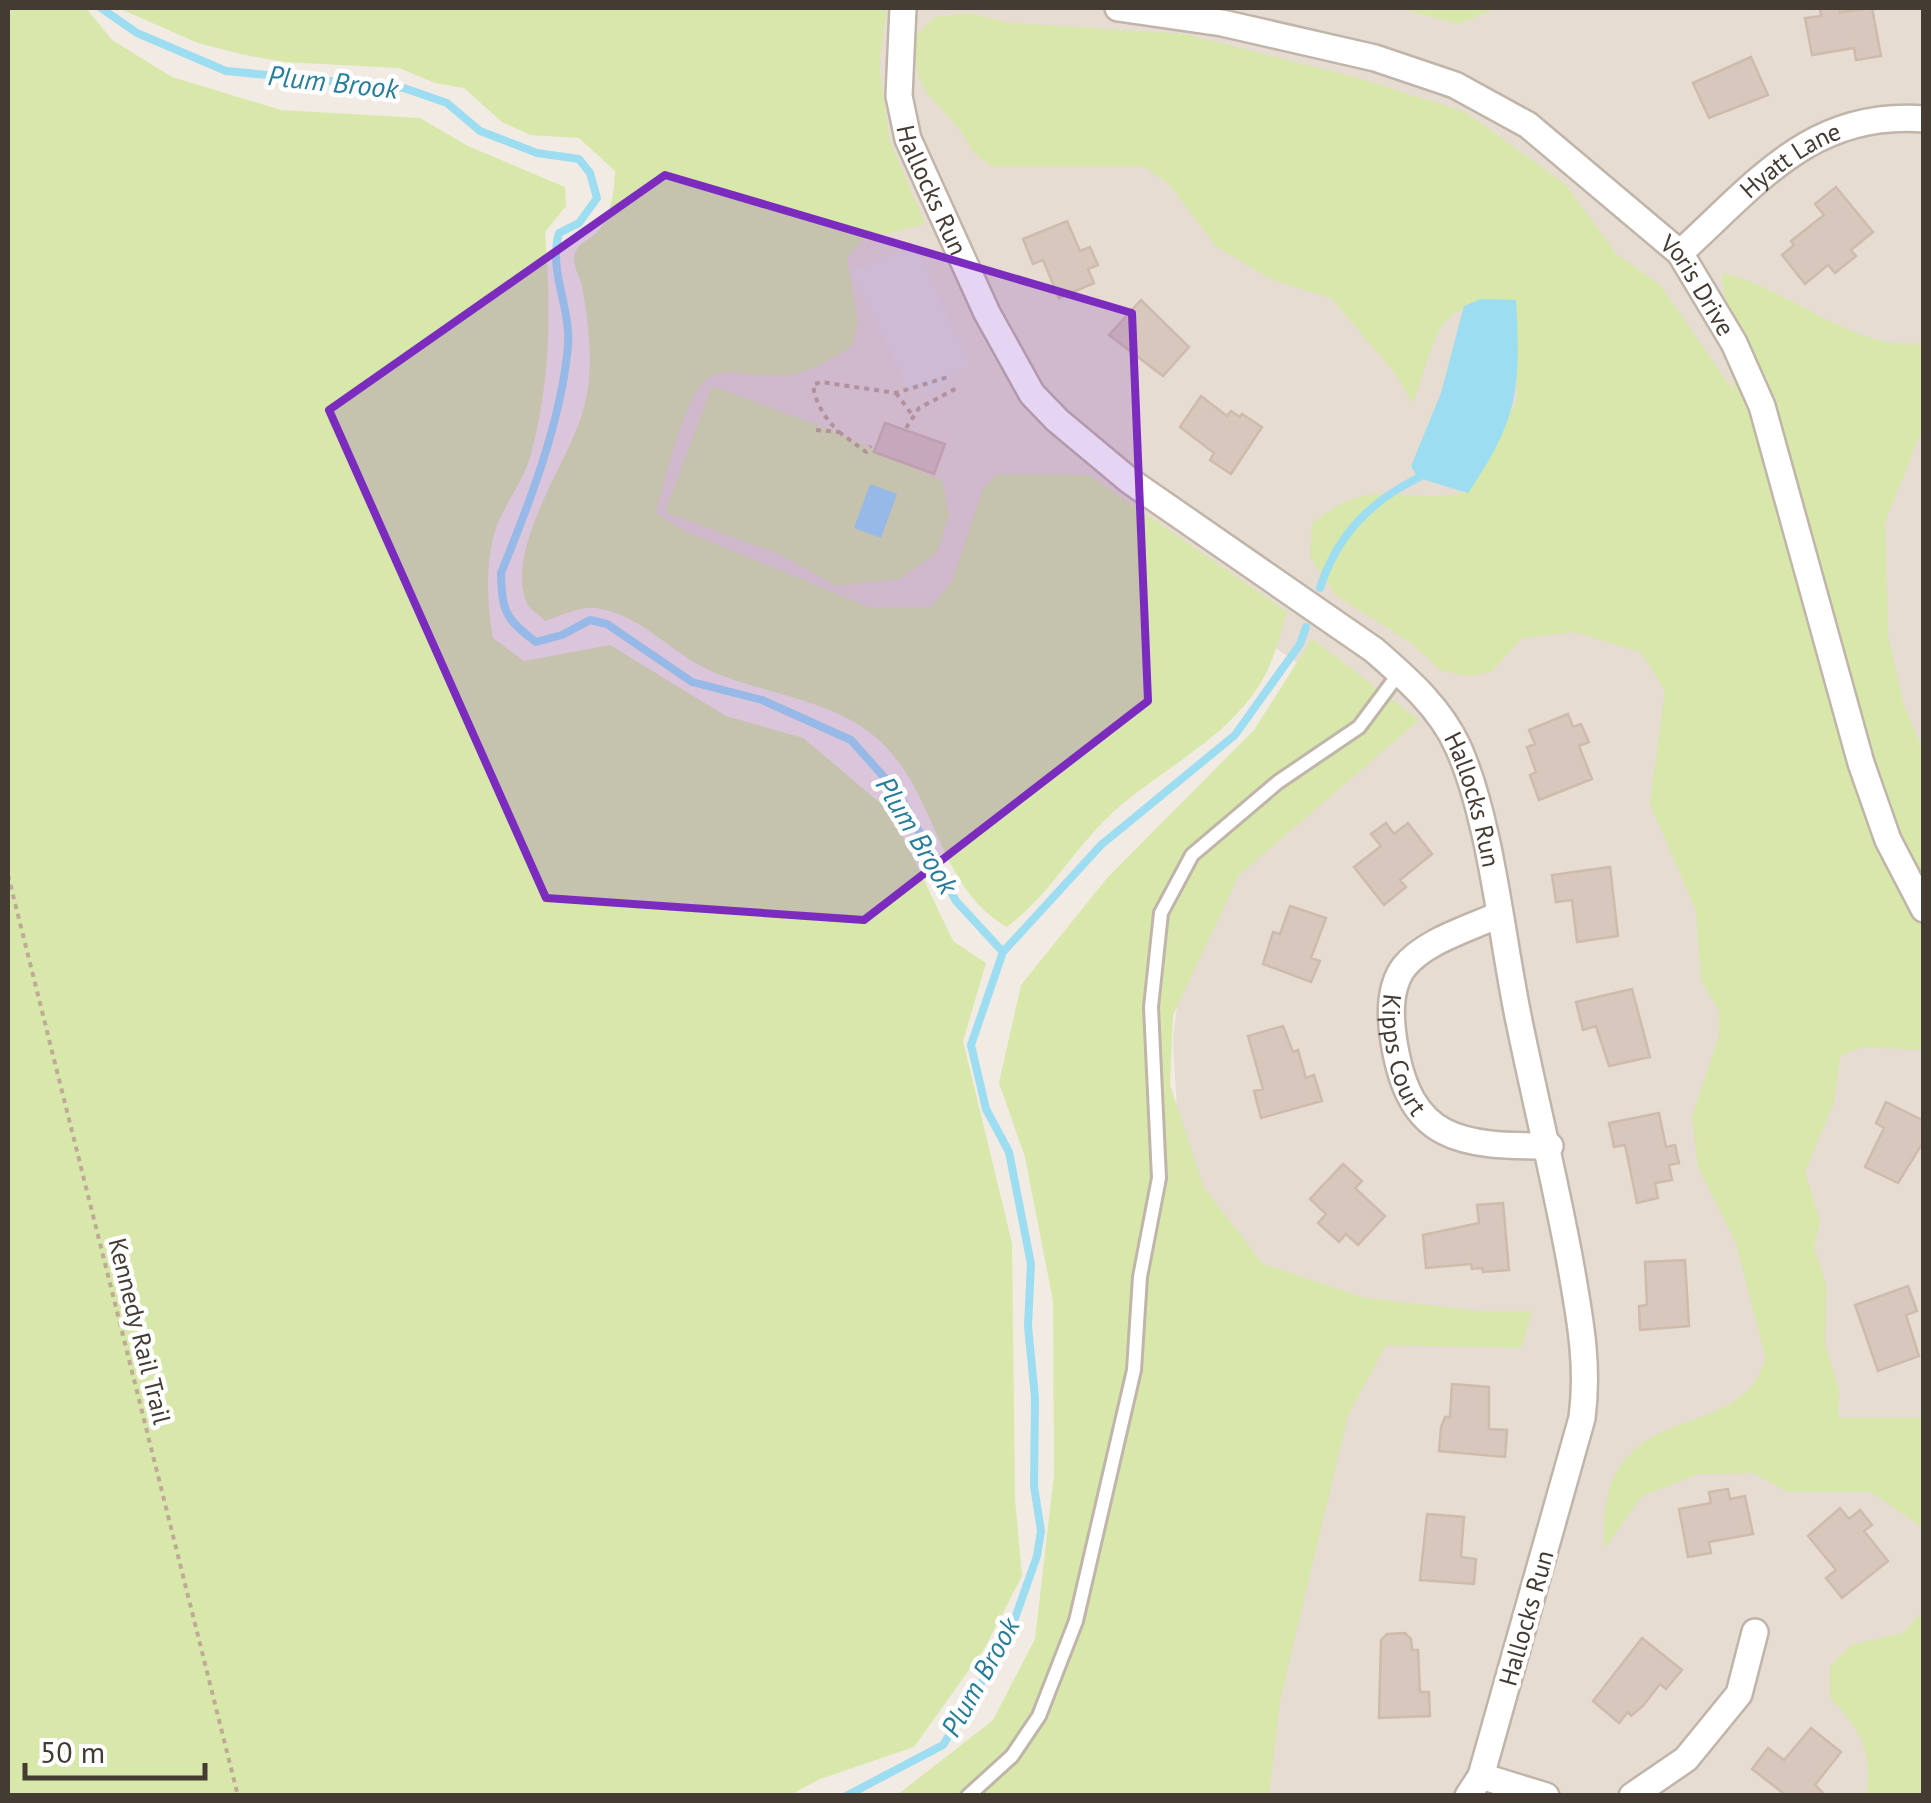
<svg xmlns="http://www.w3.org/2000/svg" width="1931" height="1803" viewBox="0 0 1931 1803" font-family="'PT Sans',sans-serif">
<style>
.residential{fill:#e6dcd1}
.green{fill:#d7e8aa}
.parking{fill:#e2dfdc}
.water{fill:#9dddf2}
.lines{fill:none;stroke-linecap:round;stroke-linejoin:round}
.stream{stroke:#9dddf2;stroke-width:8}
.building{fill:#d7c7bc;stroke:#cfbbac;stroke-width:2.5}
.lane-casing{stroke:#c1b4a9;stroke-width:18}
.street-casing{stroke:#c1b4a9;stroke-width:30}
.path{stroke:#c0aa97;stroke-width:4;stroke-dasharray:5 5;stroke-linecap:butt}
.lane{stroke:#fff;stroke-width:12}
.street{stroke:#fff;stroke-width:25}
.marked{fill:#7b2cbf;fill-opacity:0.2;stroke:#7b2cbf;stroke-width:8;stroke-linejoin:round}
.labels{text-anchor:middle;stroke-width:9;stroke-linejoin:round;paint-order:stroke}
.street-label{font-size:25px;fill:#443b33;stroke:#fff}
.water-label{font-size:28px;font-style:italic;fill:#277d9a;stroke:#fff}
</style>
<rect width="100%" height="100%" fill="#f2ebe3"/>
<path class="residential" d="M758,8H1397L1458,24L1499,8H1923V1795H1220L1231,1248L1179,1150L1173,1039L1180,981L1211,892L1378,717L1057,501L976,686L622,539Z"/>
<path class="green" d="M8,8H86L112,40L172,77L281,110L420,118L468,146L565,187L566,206L545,232C551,309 551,379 531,454C524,481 504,504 495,531C485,564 487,605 493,638L524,661L610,645L726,716L803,738L892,813L953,941L986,963L963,1041L1012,1243L1015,1499L1022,1576L984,1649L914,1747L820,1779L790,1795H8Z
M118,8H887L879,64L889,139L925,224L863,239L847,258L858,323L853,345C827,363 802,378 769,376C749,376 726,367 708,378C685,393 664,484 656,513L684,531L869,607H931L952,581L983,488L998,474L1089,475L1287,612C1280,633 1275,658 1264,677C1229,741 1154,771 1105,820C1070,855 1047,897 1007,927C937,886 938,797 882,743C830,693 748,695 694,662C661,642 636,614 596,608C580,606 560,616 545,621C540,616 531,610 528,605C503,556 563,468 579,423C596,379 590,332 582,286C580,276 573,267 574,257C577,241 590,241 599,230C612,214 614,190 615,171L579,138L530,135L502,122L464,88L435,83L399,68L284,62L245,55L198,43Z
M1397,8H1499L1458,24Z
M969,13L1010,23L1184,34L1358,78L1465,112L1565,184L1616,254L1660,285L1734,392L1722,273C1790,288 1852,352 1923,343V427L1885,522L1888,635L1904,706L1923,751V1050L1862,1047L1840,1056L1834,1102L1805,1172L1820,1221L1814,1247L1826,1284L1825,1345L1839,1389L1838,1418H1923V1528L1871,1492H1788L1753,1473L1698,1474L1642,1496L1604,1549C1602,1476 1620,1445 1690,1421C1711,1414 1736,1404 1751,1387C1757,1380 1761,1368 1766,1359L1736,1243L1698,1167L1692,1117L1719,1036V1010L1701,981L1696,910L1650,804L1665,690L1641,652L1574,632L1522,638L1491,672L1467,676L1440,670L1413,644L1337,596L1310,557L1312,524C1376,471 1397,507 1468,492L1517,400L1516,301C1431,298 1438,338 1413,403L1395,373L1331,298L1273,280L1217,247L1168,183L1143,166H992C966,150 973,145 956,125C923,87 915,90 916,35L935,17Z
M712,386L826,428L942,481L949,515L937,553L900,579L836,586L779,554L665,512Z
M1312,639L1419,720L1239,875L1173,1015L1170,1085L1204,1188L1263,1264L1365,1298L1479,1311H1532L1521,1348L1386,1345L1348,1415L1280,1700L1269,1795L896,1796L993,1720L1035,1639L1054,1475L1053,1301L1025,1157L999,1083L1021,985L1108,877L1254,730Z
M1923,1611V1795H1867C1872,1748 1861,1732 1830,1697V1666L1852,1645L1903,1633Z"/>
<path class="parking" d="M916,247L970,365L932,392L908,389L852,271Z"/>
<path class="water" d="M1481,299L1516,300C1521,387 1519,419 1468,493L1418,478L1411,466L1441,393L1464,306Z
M870,484L897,494L881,538L854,528Z"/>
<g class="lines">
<path class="stream" d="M101,8L137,33L226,71L404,88L447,103L480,131L537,153L579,159L590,173L597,198L579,223L559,233C548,271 571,307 568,346C561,422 530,502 501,573C502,611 505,619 536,642L562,635L590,620L607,624L692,682L762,700L851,740L899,794L956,901L1003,952L971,1045L986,1109L1009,1152L1031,1264L1028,1326L1035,1398L1034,1486L1041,1531L1037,1556L1007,1641L943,1745L846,1796
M1320,588C1337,536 1369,502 1418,478
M1003,952L1101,845L1235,735L1300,644L1306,627"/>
</g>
<path class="building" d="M1820,8H1839L1840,12L1872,8L1881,56L1856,60L1854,48L1812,55L1805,18L1821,16Z
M1751,57L1768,95L1709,118L1693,83Z
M1836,187L1873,232L1851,250L1856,256L1835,273L1828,265L1805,284L1782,255L1794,245L1791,241L1824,215L1815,204Z
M1067,221L1080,251L1090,247L1098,265L1088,269L1094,283L1059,298L1043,260L1033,264L1023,239Z
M1141,300L1189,347L1163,376L1109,335Z
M1201,396L1227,416L1231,411L1240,417L1242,414L1262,427L1231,474L1210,460L1214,453L1180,427Z
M885,423L945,444L934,474L874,452Z
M1568,714L1573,727L1581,724L1589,742L1579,746L1592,779L1539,800L1530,775L1536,772L1527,747L1535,744L1529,730Z
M1386,823L1394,834L1408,823L1432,854L1400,880L1406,887L1384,905L1354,867L1381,846L1371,834Z
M1610,867L1618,936L1577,942L1572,900L1556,902L1552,875Z
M1290,906L1326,918L1311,958L1320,961L1311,982L1263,964L1273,932L1280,934Z
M1632,989L1650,1057L1609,1066L1596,1026L1583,1030L1576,1002Z
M1283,1026L1293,1052L1298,1050L1306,1078L1314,1075L1322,1101L1261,1118L1254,1091L1263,1089L1248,1036Z
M1886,1102L1924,1121V1141L1898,1183L1865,1167L1884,1128L1876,1123Z
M1659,1113L1666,1147L1675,1145L1679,1163L1669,1165L1672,1180L1655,1183L1658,1198L1637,1203L1625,1145L1614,1147L1609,1123Z
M1343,1164L1362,1181L1355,1188L1385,1216L1358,1245L1346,1234L1339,1242L1318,1223L1326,1214L1310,1199Z
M1503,1203L1509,1270L1483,1272L1482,1268L1472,1269L1471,1264L1426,1268L1423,1235L1479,1223L1477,1205Z
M1685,1260L1689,1326L1640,1330L1639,1306L1647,1305L1645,1262Z
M1908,1286L1917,1311L1906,1315L1919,1356L1878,1371L1855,1305Z
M1452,1384L1489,1387V1429L1507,1430L1505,1457L1439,1451L1441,1427L1445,1417H1450Z
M1728,1489L1730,1499L1745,1496L1753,1534L1709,1542L1711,1553L1688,1557L1679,1509L1711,1503L1709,1492Z
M1840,1508L1849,1519L1860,1510L1872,1525L1864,1531L1888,1561L1842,1598L1826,1578L1836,1570L1808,1536Z
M1427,1514L1464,1517L1461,1557L1476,1559L1474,1584L1420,1580Z
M1405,1633L1411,1639L1412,1650H1418L1420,1692H1429L1430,1716L1379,1718L1381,1640L1387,1634Z
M1642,1638L1682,1670L1666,1689L1660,1684L1643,1706L1631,1716L1628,1712L1619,1723L1593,1701Z
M1811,1728L1841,1752L1815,1785L1826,1796H1787L1752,1769L1768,1748L1784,1760Z"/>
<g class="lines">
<g class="lane-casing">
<path id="lane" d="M968,1796L1012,1756L1039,1716L1076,1621L1134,1370L1140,1277L1159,1178L1151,1007L1161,913L1192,855L1278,782L1359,727L1400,672"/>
</g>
<g class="street-casing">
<g id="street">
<path id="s1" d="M903,8L899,96L908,139L987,313L1032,394L1057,420L1130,481L1374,650C1406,678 1440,707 1458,747C1491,820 1502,940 1519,1021C1536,1104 1556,1184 1571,1267C1580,1319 1589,1365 1582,1418L1481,1776L1468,1796"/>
<path id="s2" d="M1118,8L1222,23L1375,58L1455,85L1528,125L1680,253L1734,343L1762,406L1861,763L1888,840L1924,909"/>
<path id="s3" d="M1680,253C1756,184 1811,110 1924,119"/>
<path id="s4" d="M1498,915C1468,929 1425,941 1404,967C1389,987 1390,1018 1394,1042C1410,1142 1460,1146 1550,1146"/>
<path d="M1481,1776L1546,1796"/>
<path d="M1632,1796L1686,1759L1739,1694L1755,1632"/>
</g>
</g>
<path class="path" d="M896,393L913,416
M906,428L919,408L959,387
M816,430L839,432C825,418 816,405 813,385L821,382L896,393L951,376
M839,432L866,452L871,446
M8,875L238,1796"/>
<use href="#lane" class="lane"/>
<use href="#street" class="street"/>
</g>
<path class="marked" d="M665,175L1132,313L1148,701L864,920L546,898L329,410Z"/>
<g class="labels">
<g class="street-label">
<text dy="9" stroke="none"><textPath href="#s3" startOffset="145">Hyatt Lane</textPath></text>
<text dy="9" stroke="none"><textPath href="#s1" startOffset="188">Hallocks Run</textPath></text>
<text dy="9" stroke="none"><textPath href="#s2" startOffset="665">Voris Drive</textPath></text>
<text dy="9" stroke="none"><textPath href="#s1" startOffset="1028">Hallocks Run</textPath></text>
<text dy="9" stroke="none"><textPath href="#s4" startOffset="200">Kipps Court</textPath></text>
<text transform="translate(140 1331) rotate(76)" y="9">Kennedy Rail Trail</text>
<text transform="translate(1526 1618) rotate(-74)" y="9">Hallocks Run</text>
</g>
<g class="water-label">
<text transform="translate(333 82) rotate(6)" y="10">Plum Brook</text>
<text transform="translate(917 835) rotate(59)" y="10">Plum Brook</text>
<text transform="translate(980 1677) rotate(-61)" y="10">Plum Brook</text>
</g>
</g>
<rect width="1931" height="1803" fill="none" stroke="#443b33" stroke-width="20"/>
<path d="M25 1763v15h180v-15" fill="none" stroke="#443b33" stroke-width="5"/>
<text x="40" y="1763" font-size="30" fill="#443b33" stroke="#ffffff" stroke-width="8" paint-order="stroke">50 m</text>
</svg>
